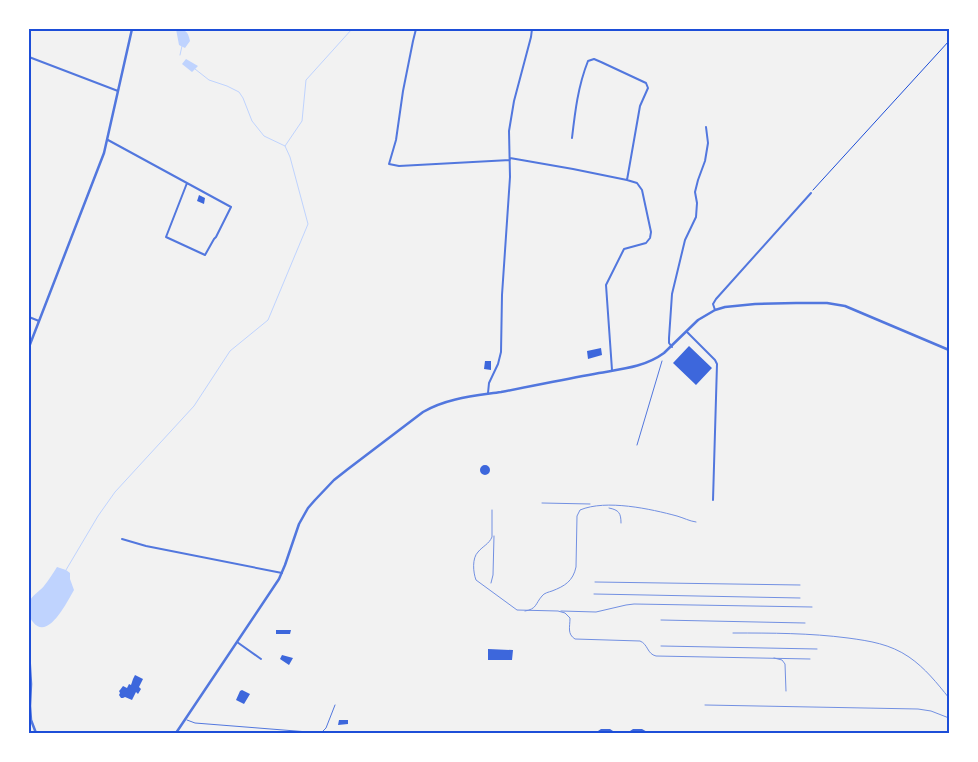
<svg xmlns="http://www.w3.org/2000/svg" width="978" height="762" viewBox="0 0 978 762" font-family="'Archivo Narrow',sans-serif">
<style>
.water{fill:#bfd3fe}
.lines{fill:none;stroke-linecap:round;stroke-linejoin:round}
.stream{stroke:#bfd3fe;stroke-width:1}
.building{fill:#3d67dc}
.path{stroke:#1d4ed8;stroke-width:1}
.service{stroke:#5277de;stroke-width:1}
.minor{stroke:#5277de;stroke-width:2}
.tertiary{stroke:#5277de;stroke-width:2.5}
.rail{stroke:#7290e2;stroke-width:1}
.neatline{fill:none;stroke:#1d4ed8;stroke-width:2}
</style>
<rect width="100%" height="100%" fill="#f2f2f2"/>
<path class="water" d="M176,29C186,29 188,32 190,41L185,48L179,45Z
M186,59L198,66L192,72L182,64Z
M57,567L66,570L70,573V579L74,590C68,600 48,642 33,622C29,618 27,609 29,603C31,596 40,591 44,586C49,580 53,573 57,567Z"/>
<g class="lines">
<path class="stream" d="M180,55L182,46
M195,69L209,80L227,86L239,92L243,98L252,121L264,136L285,146
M66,570L98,516L115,492L194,406L230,351L268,320L308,224L290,157L285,146L302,121L306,80L352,29"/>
</g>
<path class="building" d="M199,195L205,198L204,204L197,201Z
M689,346L712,368L696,385L673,363Z
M601,348L602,355L588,359L587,351Z
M485,361H491V370L484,369Z
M480 470a5 5 0 1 1 10 0a5 5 0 1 1-10 0Z
M276,630H291L290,634H276Z
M488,649L513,650L512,660H488Z
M282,655L293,658L289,665L280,659Z
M135,675L143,679L139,687L141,689L138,694L136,692L132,700L125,697L123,698H121L119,695L120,693L119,691L120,690L123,686L127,688L129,684L131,685L133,679Z
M242,690L250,694L244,704L236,700L240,691Z
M339,720H348V724L338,725Z
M601,729H610L616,733H595Z
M633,729H642L649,733H627Z"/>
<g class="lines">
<path class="path" d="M813,190L949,41"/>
<path class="service" d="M637,445L662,361
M187,720L195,723L321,733L326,728L335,705"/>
<path class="minor" d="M416,29L413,41L403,91L396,140L389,164L399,166L510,160
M29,57L118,91
M572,138C575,112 578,86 588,61L594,59L601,62L646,83L648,88L640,106L627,180
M108,140L231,207L216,237L214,239L205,255L166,237L187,183
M510,158L573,169L627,180L637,183L642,190L651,232L650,238L646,243L624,249L606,285L612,370
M715,310L713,304L716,299L811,193
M29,317L39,321
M687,332L715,360L717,364L713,500
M672,347L669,343V338L672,294L685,240L696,217L697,203L695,192L698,180L705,161L708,143L706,127
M488,393L489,383L498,364L501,352L502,295L510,177L509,131L514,101L531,37L532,29
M122,539L146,546L282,573
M237,642L261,659"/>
<path class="tertiary" d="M29,347L104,153L132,29
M29,651L31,684L30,706L31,720L36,733
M176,733L279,579L285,565L299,524L308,508L315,500L334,480L348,469L423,412C447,398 474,396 501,392C533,386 566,379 599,373C622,369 645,367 664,353L698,320L715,310L725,307L755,304L796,303H827L845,306L949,350"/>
<path class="rail" d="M542,503L590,504
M609,508C619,510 621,513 621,523
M492,510V537C489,544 483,546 478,552C472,558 473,572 476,580L517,610L558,611L565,613L570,618C570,627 567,634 575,639L640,641C648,644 647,654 656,656L810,659
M595,582L800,585
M491,583L493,575L494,536
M594,594L800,598
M525,611C537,609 535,604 542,596C544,593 549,592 552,591C565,586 573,581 576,567L577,516L580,510C606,499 651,509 677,516C684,518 689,521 696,522
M561,611L596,612L626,605L634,604L812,607
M661,620L805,623
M733,633C772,633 810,633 848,638C870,641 890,644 909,657C925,668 937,683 949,698
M661,646L817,649
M774,658L782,660L785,664L786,691
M705,705L918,709L931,711L949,718"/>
</g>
<rect width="978" height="762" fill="none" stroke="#ffffff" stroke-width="60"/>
<rect x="30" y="30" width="918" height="702" class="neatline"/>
</svg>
